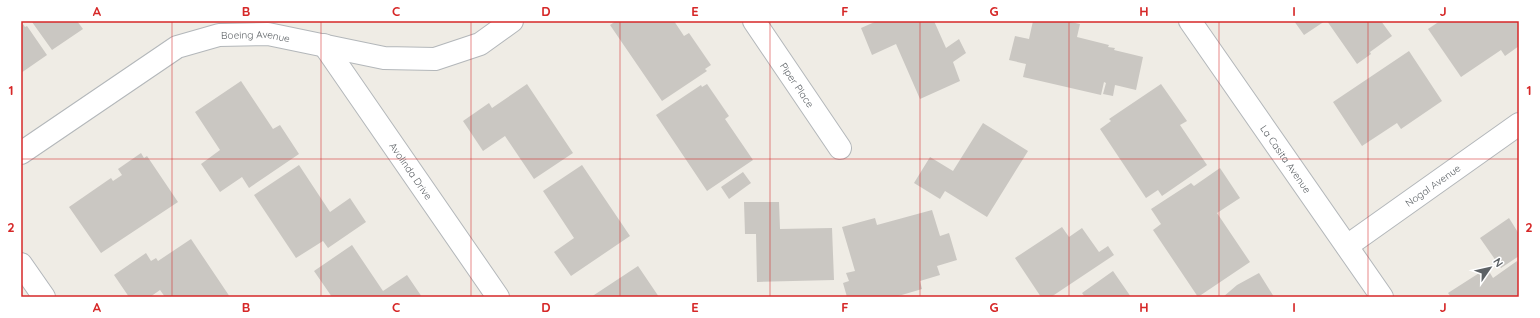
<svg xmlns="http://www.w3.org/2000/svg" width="1540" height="318" viewBox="0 0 1540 318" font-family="Quicksand,sans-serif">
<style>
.building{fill:#cac7c2}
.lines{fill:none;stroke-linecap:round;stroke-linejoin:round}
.street-casing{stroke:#b3b7ba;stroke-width:24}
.secondary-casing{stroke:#b2b6ba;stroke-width:24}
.street{stroke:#fff;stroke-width:22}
.secondary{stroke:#fff;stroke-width:22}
.grid{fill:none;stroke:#d62828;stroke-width:1;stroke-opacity:0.55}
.labels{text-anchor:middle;stroke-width:3;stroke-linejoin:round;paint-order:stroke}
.street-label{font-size:10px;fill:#5d6266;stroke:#fff}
.neatline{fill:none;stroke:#d62828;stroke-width:1.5}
.grid-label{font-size:13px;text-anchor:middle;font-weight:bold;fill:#d62828}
</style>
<rect width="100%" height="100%" fill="#efece5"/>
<path class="building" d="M21,21L25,27L27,26L47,55L21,73Z
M33,21H77L83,29L52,50L32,22Z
M616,21H674L684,36L689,33L711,65L705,69L707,71L662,101L610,25Z
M877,21H934L946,48L959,39L966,53L953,62L960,81L920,99L896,44L872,55L861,28Z
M1033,21H1066L1080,24L1077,37L1109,45L1108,47L1115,48L1114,50L1143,57L1136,90L1115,85L1113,96L1103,94L1106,83L1104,82L1101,95L1023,77L1026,64L1009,60L1015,36L1029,39Z
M1294,21H1325L1304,35Z
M1327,21H1381L1392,36L1370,52L1371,54L1357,64Z
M1440,21H1519V46L1505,56L1501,50L1461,77L1428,29Z
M1409,51L1442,101L1401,129L1397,123L1362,146L1333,102Z
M241,81L273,129L280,125L299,154L249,188L242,177L220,192L201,164L220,150L195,112Z
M527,84L573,153L534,179L505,136L483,151L463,121L489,103L492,108Z
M707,84L729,116L725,119L753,160L707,191L656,115L701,85L702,87Z
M1161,84L1187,121L1180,125L1207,165L1162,196L1158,190L1146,198L1100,129L1111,121L1109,119Z
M983,123L1028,151L987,217L945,191L940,199L914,183L930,157L953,171Z
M141,153L144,158L147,156L178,202L101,253L69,207L111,178L113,181L122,175L118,169Z
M299,165L330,212L350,198L366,222L328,248L323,241L296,258L254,195Z
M582,165L630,236L571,276L554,252L574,238L543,191Z
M1220,168L1240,198L1217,213L1250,262L1198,297L1153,230L1161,224L1151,209L1191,183L1194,186Z
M743,172L751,183L729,199L721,187Z
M744,202H779L780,229L832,228L834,280L757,282L756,234H745Z
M932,210L940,236L949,233L957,260L937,266L940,275L920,281L922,289L895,297H847L843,283L849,281L846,273L855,271L842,227L875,218L877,225Z
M1509,218L1519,234V256L1501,268L1480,238Z
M1062,227L1069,237L1082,228L1099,252L1108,246L1114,255L1051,297H1041L1015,258Z
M191,239L230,297H165L160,290L150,297H129L114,275L146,253L151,261L156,258L158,261Z
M352,245L383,291L407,275L422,297H332L314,271Z
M1517,261L1519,265V297H1451L1448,293L1487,268L1493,278Z
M638,266L659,297H591Z
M1113,271L1131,297H1085L1082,293Z
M1259,273L1274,297H1223L1237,285Z"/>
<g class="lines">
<g class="street-casing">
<g id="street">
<path id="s1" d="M754,21L840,148"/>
<path id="s2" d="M1190,21L1382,297"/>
<path id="s3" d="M324,45L498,297"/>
<path id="s4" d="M21,153L177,47L219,35L268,34L384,58L435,59L480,44L512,21"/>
<path id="s5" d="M1347,246L1519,124"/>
</g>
</g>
<g class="secondary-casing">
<path id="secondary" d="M21,264L44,297"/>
</g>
<use href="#street" class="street"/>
<use href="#secondary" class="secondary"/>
</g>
<path class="grid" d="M172,21V297M321,21V297M471,21V297M620,21V297M770,21V297M920,21V297M1069,21V297M1219,21V297M1368,21V297M21,159H1519"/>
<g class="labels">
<g class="street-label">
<text dy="4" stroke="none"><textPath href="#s4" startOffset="269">Boeing Avenue</textPath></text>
<text dy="4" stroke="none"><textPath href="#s1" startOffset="77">Piper Place</textPath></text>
<text dy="4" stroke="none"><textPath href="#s2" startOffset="168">La Casita Avenue</textPath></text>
<text dy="4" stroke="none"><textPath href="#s3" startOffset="153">Avolinda Drive</textPath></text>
<text dy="4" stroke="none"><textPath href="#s5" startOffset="105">Nogal Avenue</textPath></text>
</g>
</g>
<rect width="1540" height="318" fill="none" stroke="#ffffff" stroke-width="44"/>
<g transform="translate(1490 268) rotate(56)" stroke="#ffffff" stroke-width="3" paint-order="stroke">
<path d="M0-3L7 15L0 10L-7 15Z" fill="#5d6266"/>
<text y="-6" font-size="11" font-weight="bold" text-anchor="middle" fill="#5d6266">N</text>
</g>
<rect x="22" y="22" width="1496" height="274" class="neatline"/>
<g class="grid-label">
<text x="97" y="16">A</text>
<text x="246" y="16">B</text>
<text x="396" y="16">C</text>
<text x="546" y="16">D</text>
<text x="695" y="16">E</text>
<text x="845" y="16">F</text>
<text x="994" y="16">G</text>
<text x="1144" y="16">H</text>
<text x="1294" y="16">I</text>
<text x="1443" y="16">J</text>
<text x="11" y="95">1</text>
<text x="1529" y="95">1</text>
<text x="11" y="232">2</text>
<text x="1529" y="232">2</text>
<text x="97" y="312">A</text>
<text x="246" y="312">B</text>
<text x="396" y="312">C</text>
<text x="546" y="312">D</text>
<text x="695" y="312">E</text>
<text x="845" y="312">F</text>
<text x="994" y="312">G</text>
<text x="1144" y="312">H</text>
<text x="1294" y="312">I</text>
<text x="1443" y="312">J</text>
</g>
</svg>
